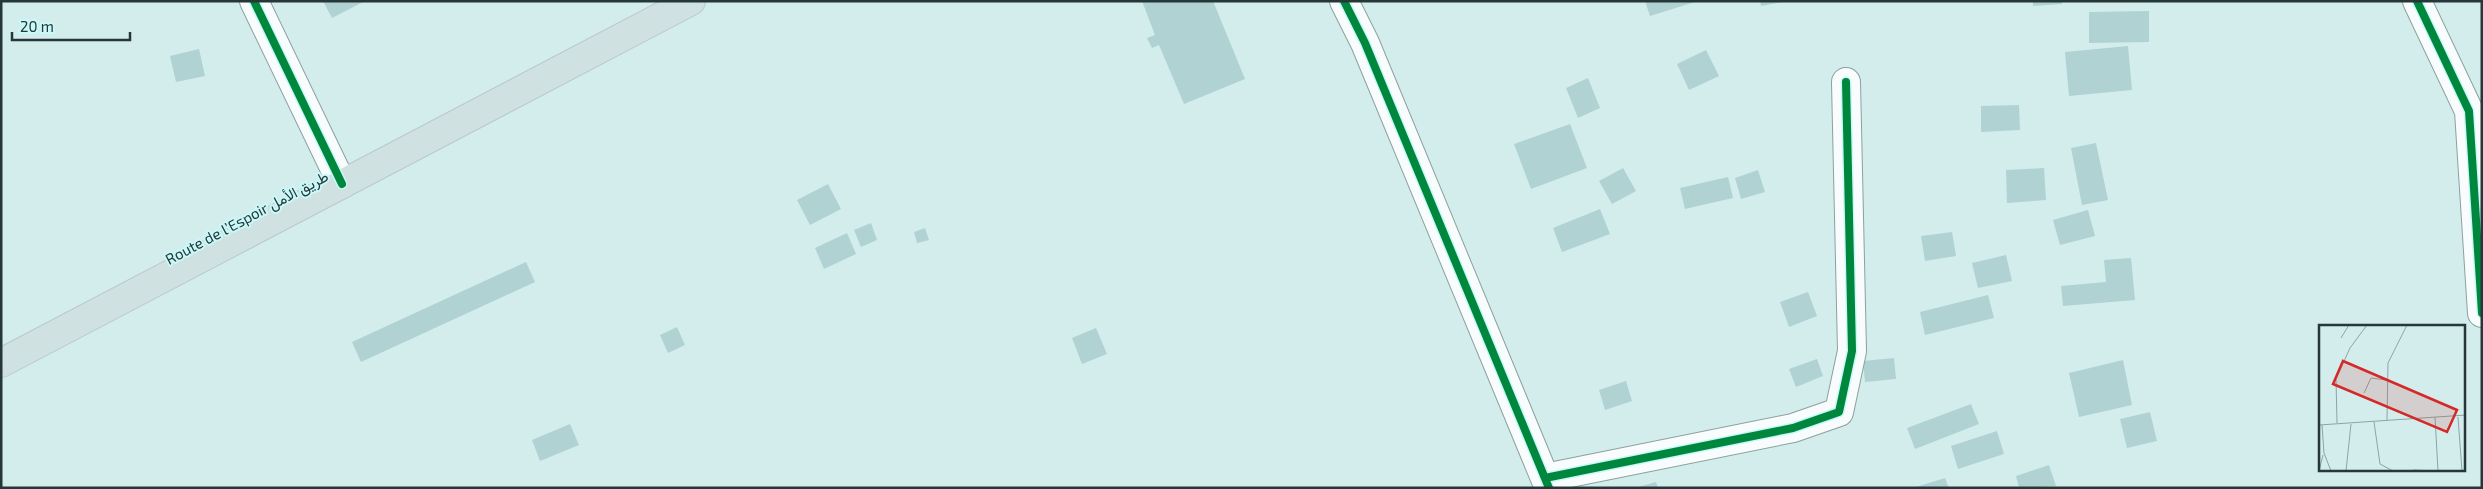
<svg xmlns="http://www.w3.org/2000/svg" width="2483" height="489" viewBox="0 0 2483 489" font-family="'Exo 2',Vazirmatn,sans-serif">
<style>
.building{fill:#b1d2d2}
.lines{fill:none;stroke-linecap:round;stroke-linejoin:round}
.minor-casing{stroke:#8ca0a0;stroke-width:30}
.trunk-casing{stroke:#bbc9c9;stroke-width:30}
.minor{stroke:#f8fcfc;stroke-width:28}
.trunk{stroke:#d0e1e1;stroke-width:28}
.cycleway-casing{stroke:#c8f8f8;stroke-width:11}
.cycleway{stroke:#00873e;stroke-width:8}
.labels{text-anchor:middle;stroke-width:4;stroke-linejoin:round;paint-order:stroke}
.street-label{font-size:15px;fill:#253738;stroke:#c8f8f8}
.inset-road{fill:none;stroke:#8da4a5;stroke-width:1}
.view{fill:#d62828;fill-opacity:0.15;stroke:#d62828;stroke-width:2.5}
.inset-edge{fill:none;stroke:#253738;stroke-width:2.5}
</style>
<rect width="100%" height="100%" fill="#d3eded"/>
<path class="building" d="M323,1H365L332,18Z
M1142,1H1213L1245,79L1184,104L1159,45L1152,48L1147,38L1155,35Z
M1645,1H1695V2L1650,16Z
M1760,1H1783V2L1761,6Z
M2033,1H2062V4L2033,6Z
M2149,11V42L2089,43V12Z
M2128,46L2132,90L2069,96L2065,52Z
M199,49L205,76L176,82L170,56Z
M1706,50L1719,76L1689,90L1677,64Z
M1588,78L1600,108L1578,118L1566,88Z
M2019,105L2020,130L1981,132V106Z
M1570,124L1587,168L1531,189L1514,144Z
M2096,143L2108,200L2082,205L2071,148Z
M1623,168L1636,191L1612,204L1599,181Z
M2044,168L2046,200L2007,203L2006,170Z
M1758,170L1765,192L1741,199L1735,178Z
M1728,177L1733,198L1685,209L1680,188Z
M828,184L841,209L810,225L797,200Z
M1600,209L1610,234L1562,252L1553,228Z
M2088,210L2095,236L2060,245L2053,220Z
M871,223L877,240L861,247L854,230Z
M925,228L929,240L917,243L914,232Z
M1952,232L1956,256L1925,261L1921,236Z
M847,233L856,254L824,269L815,248Z
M2006,255L2012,281L1978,288L1972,263Z
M2131,258L2135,300L2063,306L2061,286L2106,282L2104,260Z
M526,262L535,282L361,362L352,342Z
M1808,292L1817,316L1789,327L1780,302Z
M1988,295L1994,318L1925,335L1920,312Z
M677,327L685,345L668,353L660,335Z
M1096,328L1107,354L1082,364L1072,338Z
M1894,358L1896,379L1865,382L1863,361Z
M1817,359L1823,376L1796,387L1789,369Z
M2123,360L2132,405L2079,417L2069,373Z
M1626,381L1632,401L1605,410L1599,390Z
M1971,404L1979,424L1915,449L1907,428Z
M2150,412L2157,441L2127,448L2120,419Z
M570,424L579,445L540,461L532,440Z
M1997,431L2004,454L1958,469L1951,446Z
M2049,465L2056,486L2019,488L2016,476Z
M1945,478L1949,488H1916V487Z
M1656,482L1658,488H1639L1638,487Z"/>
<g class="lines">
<g class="minor-casing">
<path id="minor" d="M254,1L342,184
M1344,1L1365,43L1549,488
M2417,1L2469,111L2482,313
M1545,478L1793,428L1839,412L1852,351L1846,82"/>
</g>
<g class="trunk-casing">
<path id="trunk" d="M1,363L691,1"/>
</g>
<use href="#minor" class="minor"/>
<use href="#trunk" class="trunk"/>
<g class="cycleway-casing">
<path id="cycleway" d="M254,1L342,184
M1344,1L1365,43L1549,488
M2417,1L2469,111L2482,313
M1545,478L1793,428L1839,412L1852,351L1846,82"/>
</g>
<use href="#cycleway" class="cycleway"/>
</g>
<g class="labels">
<g class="street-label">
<text transform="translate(247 218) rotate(-28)" y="5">Route de l’Espoir طريق الأمل</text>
</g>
</g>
<g transform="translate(2319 325)">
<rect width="146" height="146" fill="#d3eded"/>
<path class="inset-road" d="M22,13L30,0M45,68L52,53L67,55M116,92L119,146M139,92L143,146M68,95L69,38L88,0M55,97L61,139L74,146M18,98L17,54L31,23L48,0M0,100L147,90M3,100L5,128L12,146M94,145L116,146M0,146L4,130M27,146L32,99"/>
<path class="view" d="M24,36L138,85L128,107L14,59Z"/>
<rect width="146" height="146" class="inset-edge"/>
</g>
<rect width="2483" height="489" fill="none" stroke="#253738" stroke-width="5"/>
<path d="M12 32v8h118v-8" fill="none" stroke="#253738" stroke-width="2.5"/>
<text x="20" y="32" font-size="15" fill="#253738" stroke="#c8f8f8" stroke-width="4" paint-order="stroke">20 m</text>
</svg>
